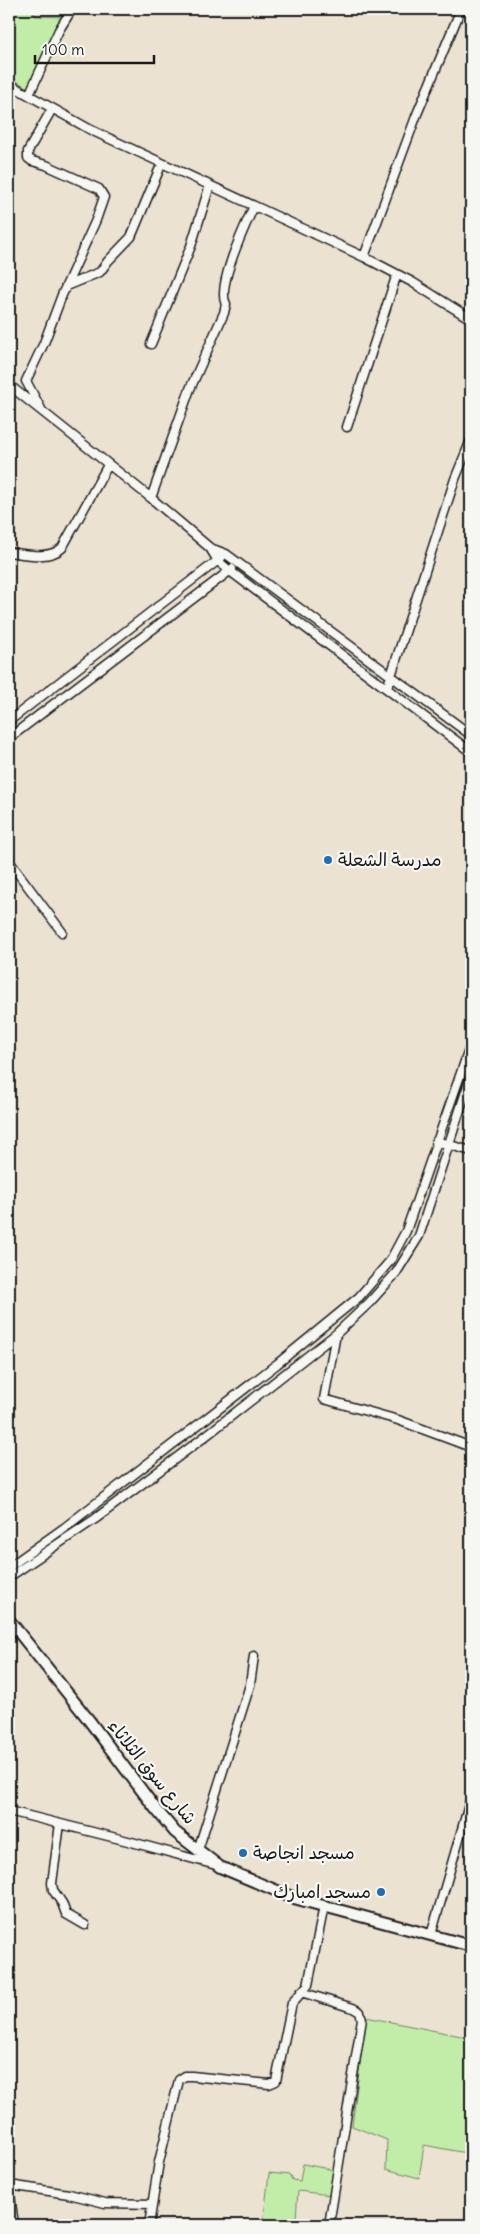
<svg xmlns="http://www.w3.org/2000/svg" width="480" height="2234" viewBox="0 0 480 2234" font-family="Delius,'Playpen Sans Arabic',sans-serif">
<style>
.green{fill:#c2eda9;stroke:#6f8462}
.lines{fill:none;stroke-linecap:round;stroke-linejoin:round}
.street-casing{stroke:#1c1c1c;stroke-width:11}
.secondary-casing{stroke:#1c1c1c;stroke-width:14}
.street{stroke:#f6f6f2;stroke-width:8}
.secondary{stroke:#f6f6f2;stroke-width:10}
.poi-dot{fill:#1f6fb2;stroke:#f6f6f2;stroke-width:2}
.labels{text-anchor:middle;stroke-width:4.5;stroke-linejoin:round;paint-order:stroke}
.poi-label{font-size:18px;fill:#1c1c1c;stroke:#f6f6f2;text-anchor:start}
.street-label{font-size:18px;fill:#1c1c1c;stroke:#f6f6f2}
</style>
<rect width="100%" height="100%" fill="#ece2d2"/>
<filter id="ink" filterUnits="userSpaceOnUse"><feTurbulence type="fractalNoise" baseFrequency=".02" numOctaves="2"/><feDisplacementMap in="SourceGraphic" scale="10" xChannelSelector="R" yChannelSelector="G"/><feConvolveMatrix kernelMatrix="1 2 1 2 8 2 1 2 1" color-interpolation-filters="sRGB"/></filter>
<g filter="url(#ink)">
<path class="green" d="M14,9H31L36,16L63,17L28,88L9,77V19Z
M366,2017L471,2038V2154L424,2145L419,2178L386,2169L387,2140L352,2126Z
M303,2164L334,2170L330,2195L298,2191L296,2218L324,2225H263L269,2173L290,2175L292,2180L300,2181Z"/>
<g class="lines">
<g class="street-casing">
<path id="street" d="M9,84L91,130L364,257L412,282L471,319
M29,95L59,30L72,9
M364,257L417,114L461,9
M66,286L100,272L108,261L131,237L162,163
M151,344L191,246L210,185
M9,385L151,498L210,548L218,561L230,571L471,752
M41,409L26,381L44,343L62,295L96,220L104,197L99,189L46,165L32,161L28,158V151L52,109
M347,427L397,274
M151,498L190,389L224,313L226,304C216,286 245,226 254,206
M210,548L226,554L471,735
M9,552C26,554 48,560 62,548L108,465
M387,688L455,479L471,440
M9,721L221,558
M9,738L232,569
M9,861L62,932
M436,1141L471,1151
M336,1334L324,1399L398,1420L471,1447
M9,1567L64,1528L277,1364L359,1297L390,1261L406,1231L471,1044
M9,1577L95,1519L203,1438L336,1334L369,1303L396,1273L419,1236L471,1076
M9,1811L128,1841L216,1865
M60,1824L52,1883L53,1890L62,1903L66,1914L85,1925
M198,1850L250,1685L254,1656
M431,1935L471,1798
M301,1992L353,2008L360,2012L362,2019L329,2225
M9,2185L69,2194L105,2203L152,2204
M9,2188L14,2225
M149,2225L159,2162L179,2080L185,2076H192L269,2084L276,2081L292,2003L308,1985L324,1906"/>
</g>
<g class="secondary-casing">
<path id="secondary" d="M9,1620L88,1719L155,1808L175,1832L220,1867L294,1898L471,1946"/>
</g>
<use href="#street" class="street"/>
<use href="#secondary" class="secondary"/>
</g>
</g>
<g class="poi-dot">
<circle cx="328" cy="860" r="5"/>
<circle cx="243" cy="1853" r="5"/>
<circle cx="381" cy="1892" r="5"/>
</g>
<g class="labels">
<g class="poi-label">
<text x="338" y="866">مدرسة الشعلة</text>
<text x="253" y="1859">مسجد انجاصة</text>
<text x="371" y="1898" text-anchor="end">مسجد امبارك</text>
</g>
<g class="street-label">
<text transform="translate(152 1772) rotate(51)" y="6">شارع سوق الثلاثاء</text>
</g>
</g>
<rect width="480" height="2234" fill="none" stroke="#f6f6f2" stroke-width="30"/>
<rect x="15" y="15" width="450" height="2204" fill="none" stroke="#1c1c1c" stroke-width="2" filter="url(#ink)"/>
<path d="M35 55v8h119v-8" fill="none" stroke="#1c1c1c" stroke-width="2.5"/>
<text x="42" y="55" font-size="15" fill="#1c1c1c" stroke="#f6f6f2" stroke-width="4" paint-order="stroke">100 m</text>
</svg>
